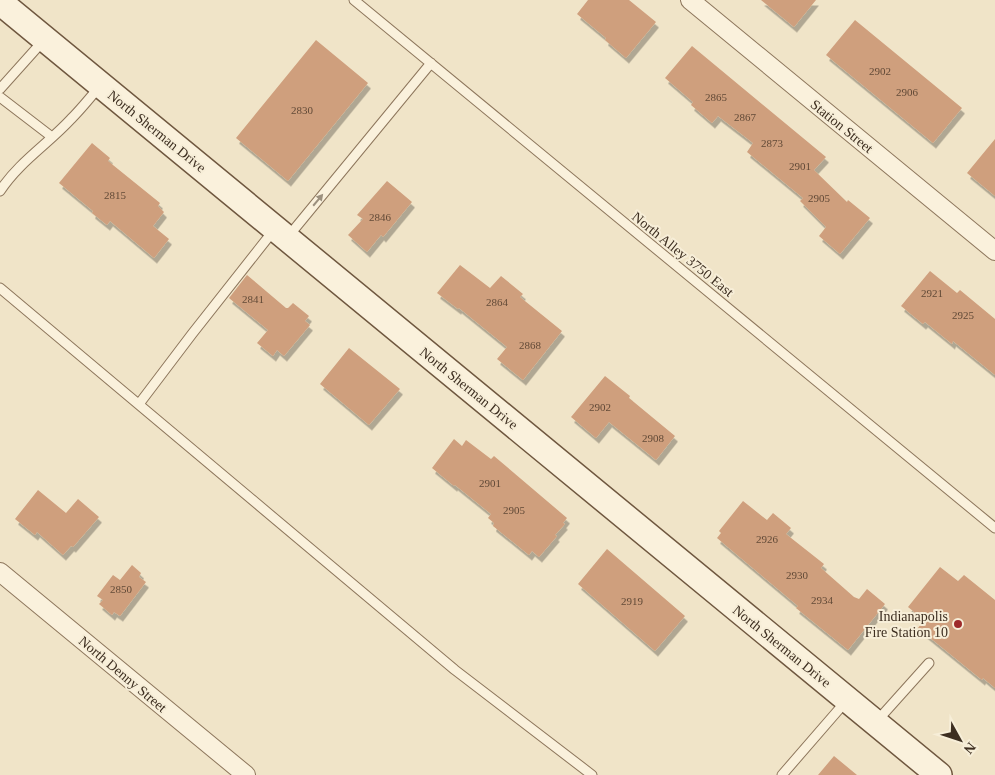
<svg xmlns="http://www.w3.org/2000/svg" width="995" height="775" viewBox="0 0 995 775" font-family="Georgia,serif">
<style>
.building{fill:#cf9f7d;filter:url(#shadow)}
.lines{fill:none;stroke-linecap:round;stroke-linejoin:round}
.service-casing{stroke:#8d765c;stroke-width:11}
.minor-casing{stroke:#8d765c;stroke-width:20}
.secondary-casing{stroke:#6f573f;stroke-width:28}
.service{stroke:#faf1dc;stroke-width:9}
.minor{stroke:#faf1dc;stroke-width:18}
.secondary{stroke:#faf1dc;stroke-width:25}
.oneway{fill:#9c907e}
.poi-dot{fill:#9e2a2b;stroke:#f7eed8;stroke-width:2}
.labels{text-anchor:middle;stroke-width:4;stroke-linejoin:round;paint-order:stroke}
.number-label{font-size:11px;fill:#624a37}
.street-label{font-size:14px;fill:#3d2e20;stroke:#f7eed8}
.poi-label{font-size:14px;fill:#3d2e20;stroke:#f7eed8;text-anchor:end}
</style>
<defs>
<filter id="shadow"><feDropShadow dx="3" dy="5.5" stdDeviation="0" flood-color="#0004"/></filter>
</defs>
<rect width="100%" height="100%" fill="#f0e4c8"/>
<path class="building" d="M588,0H629L656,22L626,58L605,40L606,38L577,14Z
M761,0H816L794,27Z
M855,20L962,108L933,143L826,55Z
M316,40L368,83L288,181L236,138Z
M692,46L826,157L814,170L847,202L848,200L870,218L840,254L819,236L826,227L800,201L803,198L747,152L753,143L718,116L712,123L691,105L693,102L665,78Z
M995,139V196L967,173Z
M92,143L110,158L108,161L160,203L158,206L164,212L153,226L169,239L154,258L110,221L107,225L92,213L93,211L59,183Z
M387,181L412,202L383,237L381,235L367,252L348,235L363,219L357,215Z
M460,265L490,288L501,276L523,294L520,297L562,331L523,380L497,359L507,347L459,308L458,309L437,293Z
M930,271L957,293L960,290L995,319V375L953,341L952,344L925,322L923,324L901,306Z
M247,275L286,308H288L293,303L309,316L305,321L310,325L284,356L277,350L273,356L257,343L268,330L229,298Z
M349,348L400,389L369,425L320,384Z
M605,376L630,396L629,398L675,436L656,460L609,422L596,438L571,417Z
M454,439L462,446L466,440L491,459L494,456L567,518L563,523L565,524L555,535L557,536L539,557L532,551L529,555L493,526L494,523L488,518L491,514L455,485L454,486L432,468Z
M38,490L66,513L78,499L99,517L73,547L71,546L63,555L37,532L35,535L15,519Z
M743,501L767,520L773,513L791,528L786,534L824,564L821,568L854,597L859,599L867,589L885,604L848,650L796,608L798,606L717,538L721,533L719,531Z
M607,549L685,616L655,651L578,584Z
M132,565L141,573L139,577L146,582L120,616L114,612L112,615L99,604L103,600L97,596L113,575L120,580Z
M940,567L958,581L964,575L995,600V688L983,678L982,680L918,628L924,620L908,607Z
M834,756L857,775H818Z"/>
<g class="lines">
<g class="service-casing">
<path id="service" d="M354,0L995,528
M0,89L43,41
M0,97L52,137
M0,191C19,162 48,144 71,119C81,109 90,98 99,87
M287,238L431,63
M0,288L455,670L592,775
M139,404L192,334L274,230
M877,721L929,663
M782,775L847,700"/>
</g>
<g class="minor-casing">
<path id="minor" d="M690,0L995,251
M0,572L246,775"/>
</g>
<g class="secondary-casing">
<path id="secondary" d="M0,2L939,775"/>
</g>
<use href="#service" class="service"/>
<use href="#minor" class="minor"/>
<use href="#secondary" class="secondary"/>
</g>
<defs><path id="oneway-solid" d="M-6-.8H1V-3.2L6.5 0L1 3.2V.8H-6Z" transform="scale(1.25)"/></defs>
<use class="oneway" href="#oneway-solid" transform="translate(318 200) rotate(-50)"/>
<circle class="poi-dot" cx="958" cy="624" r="5"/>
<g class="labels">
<g class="number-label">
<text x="880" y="75">2902</text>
<text x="907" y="96">2906</text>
<text x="716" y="101">2865</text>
<text x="302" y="114">2830</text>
<text x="745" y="121">2867</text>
<text x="772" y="147">2873</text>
<text x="800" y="170">2901</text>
<text x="115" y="199">2815</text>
<text x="819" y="202">2905</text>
<text x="380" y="221">2846</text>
<text x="932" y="297">2921</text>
<text x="253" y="303">2841</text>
<text x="497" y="306">2864</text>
<text x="963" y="319">2925</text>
<text x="530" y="349">2868</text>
<text x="600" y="411">2902</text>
<text x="653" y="442">2908</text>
<text x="490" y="487">2901</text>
<text x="514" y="514">2905</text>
<text x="767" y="543">2926</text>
<text x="797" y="579">2930</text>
<text x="121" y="593">2850</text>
<text x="822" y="604">2934</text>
<text x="632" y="605">2919</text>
</g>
<g class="street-label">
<text transform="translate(842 126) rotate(39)" y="5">Station Street</text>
<text transform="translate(157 131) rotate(39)" y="5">North Sherman Drive</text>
<text transform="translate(683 254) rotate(39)" y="5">North Alley 3750 East</text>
<text transform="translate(469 388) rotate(39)" y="5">North Sherman Drive</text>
<text transform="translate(782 646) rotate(39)" y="5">North Sherman Drive</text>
<text transform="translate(123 674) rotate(40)" y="5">North Denny Street</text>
</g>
<g class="poi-label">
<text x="948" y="621">Indianapolis<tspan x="948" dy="16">Fire Station 10</tspan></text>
</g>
</g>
<g transform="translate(960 740) rotate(130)" stroke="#f7eed8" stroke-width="4" paint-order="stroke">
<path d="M0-4L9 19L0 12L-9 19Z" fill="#3d2e20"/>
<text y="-8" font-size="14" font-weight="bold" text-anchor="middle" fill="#3d2e20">N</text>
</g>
</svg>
